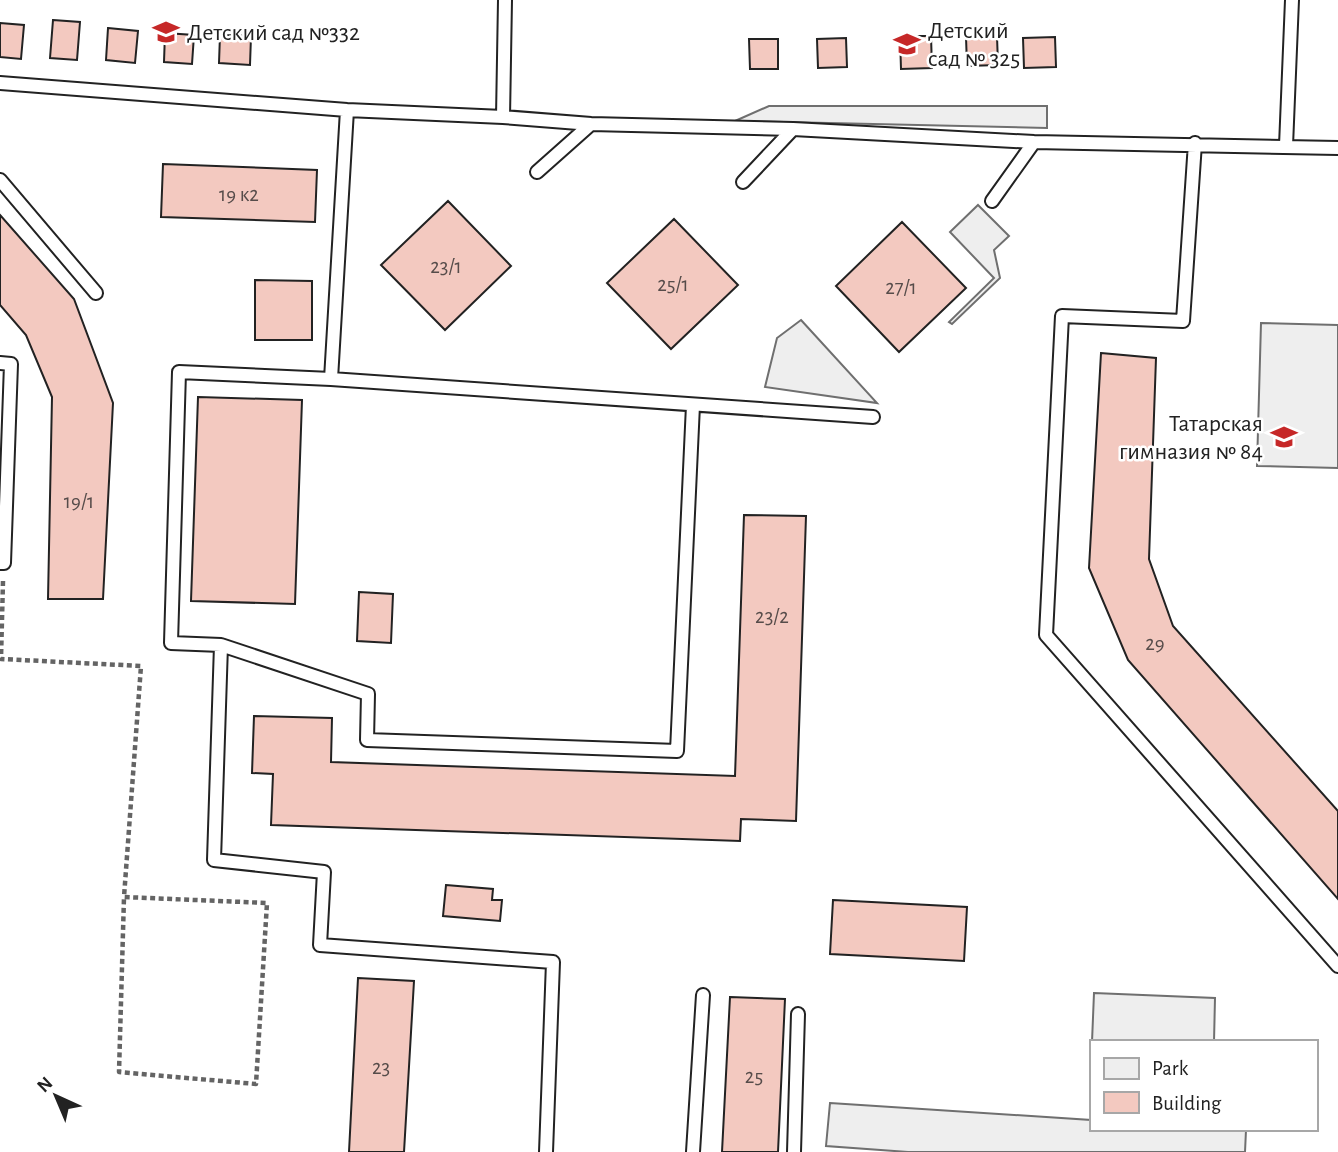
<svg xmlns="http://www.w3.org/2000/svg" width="1338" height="1152" viewBox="0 0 1338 1152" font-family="'Alegreya Sans',sans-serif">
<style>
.green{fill:#eee;stroke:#6f6f6f;stroke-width:2}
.building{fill:#f3c9c0;stroke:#222;stroke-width:2}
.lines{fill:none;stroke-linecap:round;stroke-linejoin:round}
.service-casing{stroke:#222;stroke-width:16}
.path{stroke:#646464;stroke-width:4.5;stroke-dasharray:5 3.5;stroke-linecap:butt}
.service{stroke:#fff;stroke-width:12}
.labels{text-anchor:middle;stroke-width:5;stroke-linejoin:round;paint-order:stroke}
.number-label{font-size:21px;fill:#564c4a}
.poi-label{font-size:24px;fill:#222;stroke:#fff;text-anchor:start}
</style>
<rect width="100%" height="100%" fill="#fff"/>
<path class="green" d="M769,106H1047V128L735,121Z
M978,205L1009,236L994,250L1000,278L952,324L949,322L994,278L950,232Z
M801,320L877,403L765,387L777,338Z
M1261,323L1338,325V468L1257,466Z
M1094,993L1215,998L1214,1042H1092Z
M830,1103L1091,1120V1129L1246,1130L1245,1152H908L826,1146Z"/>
<path class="building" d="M53,20L80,22L77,60L50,58Z
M0,23L24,25L21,59L0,57Z
M108,28L138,31L135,63L106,60Z
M165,33L194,35L192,64L164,62Z
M220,35L251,36L250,65L219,63Z
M900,36H931L932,68L901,69Z
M997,36L998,65L967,66L966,37Z
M1055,37L1056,67L1024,68L1023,38Z
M846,38L847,67L818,68L817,39Z
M749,39H778V69H750Z
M163,164L317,170L315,222L161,217Z
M448,201L511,266L445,330L381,265Z
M0,215L74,299L113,403L103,599H48L52,397L26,335L0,305Z
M674,219L738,285L671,349L607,283Z
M902,222L966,288L899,352L836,286Z
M255,280L312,281V340H255Z
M1101,353L1156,358L1149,559L1173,626L1338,811V899L1128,660L1089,568Z
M198,397L302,400L295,604L191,601Z
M744,515L806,516L796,821L741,819L740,841L271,825L273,774L252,773L254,716L332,718L331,762L735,776Z
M359,592L393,594L391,643L357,641Z
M446,885L493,889L492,900H502L500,921L443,916Z
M833,900L967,907L964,961L830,954Z
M358,978L414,981L404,1152H349Z
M730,997L785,999L778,1152H722Z"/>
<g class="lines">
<g class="service-casing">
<path id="service" d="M0,83L347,110L503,117L591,124L793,129L1034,142L1338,148
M347,110L331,379L179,372L171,643L221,645L214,860L324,872L320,945L553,962L546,1152
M503,117L505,0
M1195,143L1183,321L1062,316L1046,635L1338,966
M1286,146L1292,0
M537,172L591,124
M0,180L96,293
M743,182L793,129
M992,201L1034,142
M0,363L11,364L4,563H0
M331,379L873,417
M221,645L368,694L367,740L677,751L693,405
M693,1152L703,995
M794,1152L798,1014"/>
</g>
<path class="path" d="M3,581L1,659L141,666L124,897L267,903L256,1084L119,1072L124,897"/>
<use href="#service" class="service"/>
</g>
<defs>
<g id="school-bare" transform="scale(2.1)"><path d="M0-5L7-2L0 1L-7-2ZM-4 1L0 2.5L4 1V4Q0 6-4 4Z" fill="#c62828" stroke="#fff" stroke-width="2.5" paint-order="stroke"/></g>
</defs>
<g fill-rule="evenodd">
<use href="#school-bare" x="166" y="32"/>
<use href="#school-bare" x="907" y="44"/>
<use href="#school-bare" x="1284" y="437"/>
</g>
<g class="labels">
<g class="number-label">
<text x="239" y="201">19 к2</text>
<text x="446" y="273">23/1</text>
<text x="673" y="291">25/1</text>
<text x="901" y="294">27/1</text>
<text x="79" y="508">19/1</text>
<text x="772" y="623">23/2</text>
<text x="1155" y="650">29</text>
<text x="381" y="1074">23</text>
<text x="754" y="1083">25</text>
</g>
<g class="poi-label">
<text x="928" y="38">Детский<tspan x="928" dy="28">сад № 325</tspan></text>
<text x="187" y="40">Детский сад №332</text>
<text x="1263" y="431" text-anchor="end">Татарская<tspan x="1263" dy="28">гимназия № 84</tspan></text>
</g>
</g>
<rect x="1090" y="1040" width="228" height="91" fill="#ffffff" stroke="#a7a7a7" stroke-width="2"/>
<rect x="1104" y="1058" width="35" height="21" fill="#eeeeee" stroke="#a7a7a7" stroke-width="2"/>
<text x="1152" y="1075" font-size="21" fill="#222222">Park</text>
<rect x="1104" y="1092" width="35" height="21" fill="#f3c9c0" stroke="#a7a7a7" stroke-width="2"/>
<text x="1152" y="1110" font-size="21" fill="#222222">Building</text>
<g transform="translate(56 1096) rotate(316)" stroke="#ffffff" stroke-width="5" paint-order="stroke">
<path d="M0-5L12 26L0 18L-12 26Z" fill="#222222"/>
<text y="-10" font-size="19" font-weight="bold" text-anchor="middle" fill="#222222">N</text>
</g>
</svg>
